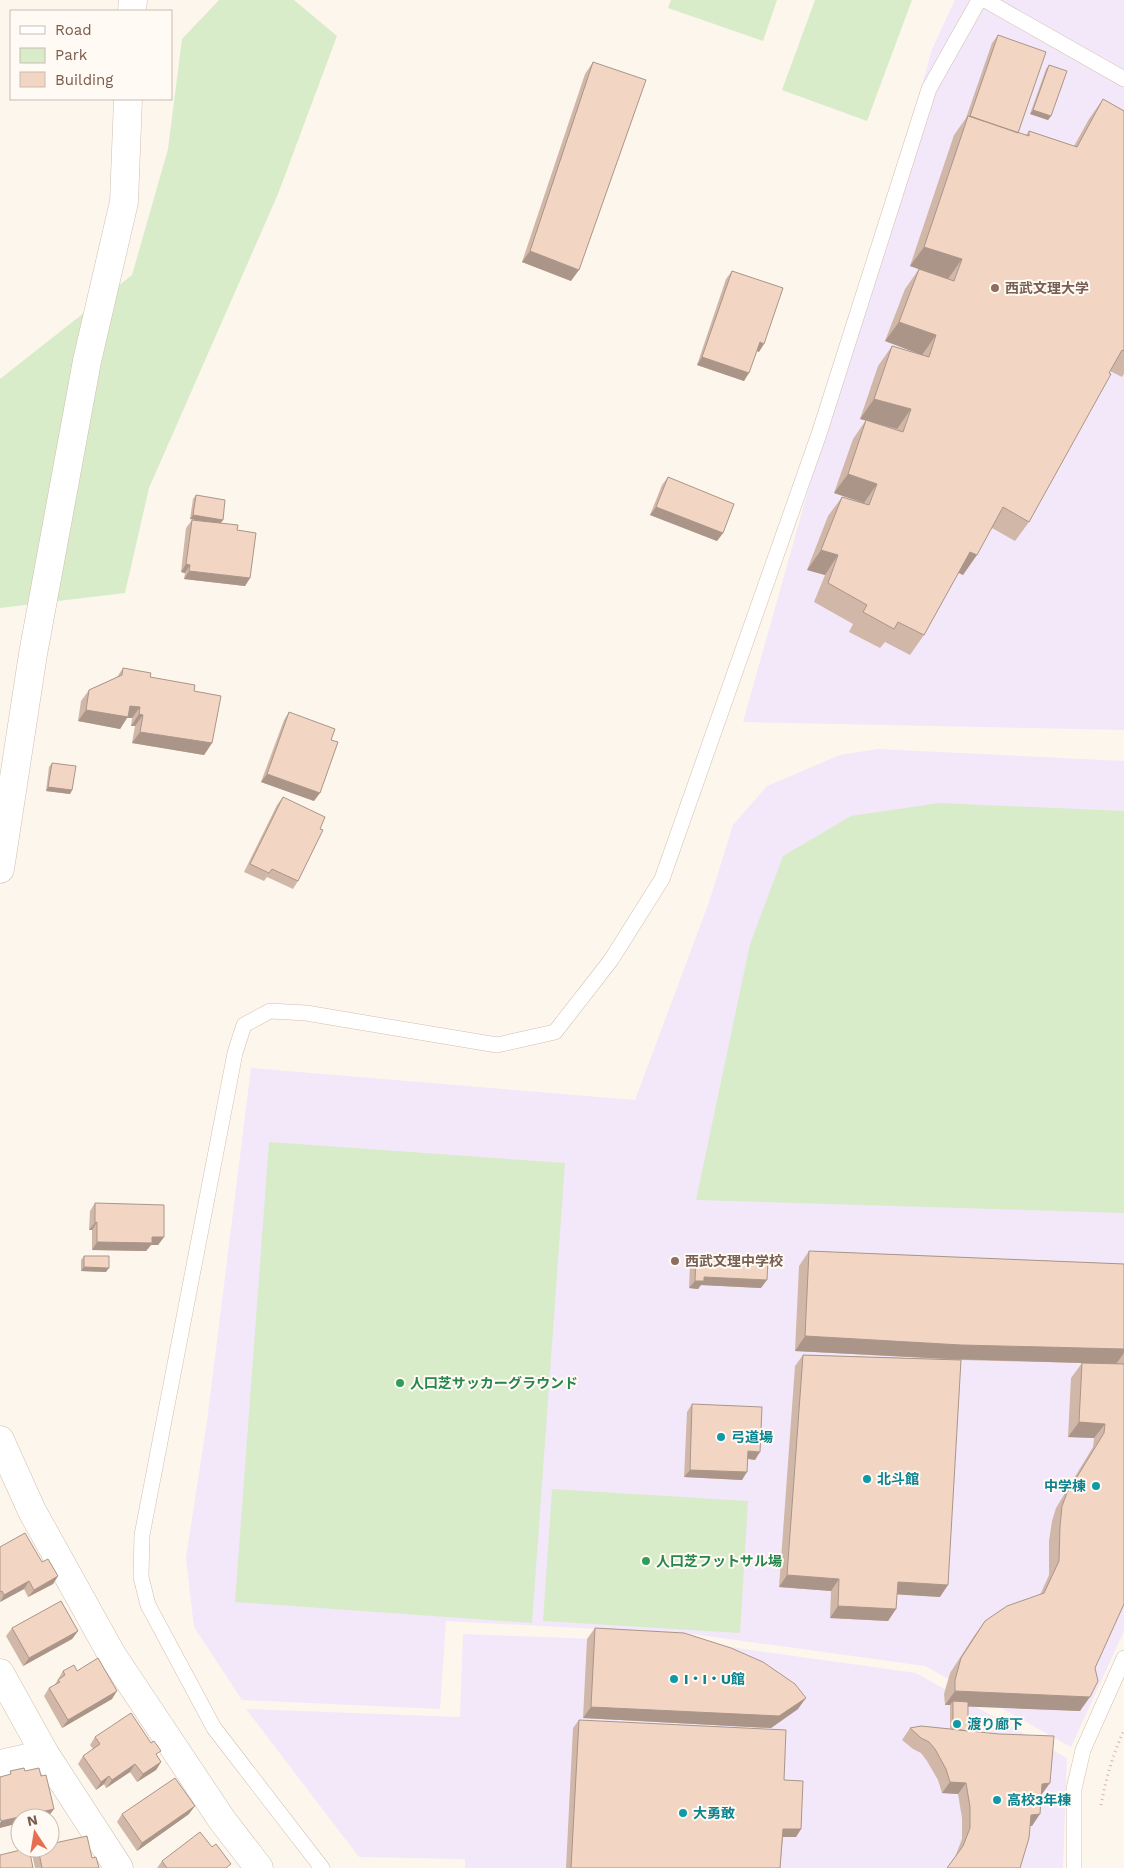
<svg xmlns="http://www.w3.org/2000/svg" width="1124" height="1868" viewBox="0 0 1124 1868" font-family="'Work Sans','Noto Sans JP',sans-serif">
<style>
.education{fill:#f3e8fa}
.green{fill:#d8ecc9}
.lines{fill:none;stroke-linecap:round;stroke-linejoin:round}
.service-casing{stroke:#d1beb0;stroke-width:16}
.minor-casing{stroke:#d1beb0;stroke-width:29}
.path{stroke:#d9b8a5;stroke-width:3;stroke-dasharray:1 4;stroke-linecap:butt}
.service{stroke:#fff;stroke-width:15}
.minor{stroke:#fff;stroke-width:28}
.wall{fill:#d1b7a8;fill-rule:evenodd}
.shaded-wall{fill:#aa9588}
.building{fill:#f3d5c3;stroke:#aa9588}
.education-dot{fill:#8d6e63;stroke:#fffaf3;stroke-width:2}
.leisure-dot{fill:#2e9e5b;stroke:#fffaf3;stroke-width:2}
.culture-dot{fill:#0f9aa8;stroke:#fffaf3;stroke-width:2}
.labels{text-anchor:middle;stroke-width:4;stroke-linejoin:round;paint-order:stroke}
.education-label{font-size:14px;font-weight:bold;fill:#785e54;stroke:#fffaf3;text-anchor:start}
.leisure-label{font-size:14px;font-weight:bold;fill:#27864d;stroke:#fffaf3;text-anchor:start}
.culture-label{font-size:14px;font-weight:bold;fill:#0d838f;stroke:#fffaf3;text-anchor:start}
</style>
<rect width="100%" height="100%" fill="#fdf6ec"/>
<path class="education" d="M955,0H1124V730L743,722L932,49Z
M878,749L1124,761V1631L1071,1747L925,1666L692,1634L446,1621L440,1709L242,1700L194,1627L186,1558L207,1421L251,1068L635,1100L709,902L733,825L767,786L840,755Z
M463,1634L702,1643L916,1673L1067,1758L1063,1868H465V1859L359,1857L246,1709L460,1717Z"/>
<path class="green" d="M219,0H294L337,36L278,194L149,488L125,593L0,608V379L132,275L168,149L182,39Z
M671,0H777L763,41L668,8Z
M815,0H912L867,121L782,90Z
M939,803L1124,811V1213L696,1200L750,944L783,856L851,816Z
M269,1142L565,1163L532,1623L235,1602Z
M552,1489L748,1501L740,1633L543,1621Z"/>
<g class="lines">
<g class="service-casing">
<path id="service" d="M985,0L1124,79
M322,1868L214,1728L148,1605L141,1577L142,1535L235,1053L244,1025L270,1011L306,1013L497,1045L555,1032L611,960L662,879L819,434L929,89L979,0
M1074,1868V1789L1083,1750L1124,1658"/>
</g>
<g class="minor-casing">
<path id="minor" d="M132,11L133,0
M0,869L33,654L87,361L124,202L128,99
M0,1440L32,1511L112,1655L222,1820L259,1868
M0,1673L45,1754L119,1868
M0,1764L45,1754"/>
</g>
<path class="path" d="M1101,1805C1106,1778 1113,1754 1124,1730"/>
<use href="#service" class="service"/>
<use href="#minor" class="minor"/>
</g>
<path class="wall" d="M998,35L1018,133L1026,135L1029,131L1074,146L1089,119L1103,99L1124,111V374L1122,377L1110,371L1029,522L1015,541L992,528L963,575L958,573L924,635L910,655L885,642L880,648L849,632L853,624L814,602L825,575L807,570L828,516L842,497L864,503L834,493L853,439L866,420L860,419L878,366L892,346L922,355L885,341L905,289L919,269L948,279L910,266L954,135L966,118L992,43ZM875,423L897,429V430Z
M593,62L571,281L522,262L585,74Z
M1049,65L1051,116L1048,120L1030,114L1046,69Z
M732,271L759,352L757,351L744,381L697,365L726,279Z
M668,477L723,533L717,541L650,515L662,485Z
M196,495L223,520L220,523L237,530L250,578L245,586L184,579L185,573L181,572L186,528L192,520L203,521L190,519L193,499Z
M123,668L194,691L212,743L204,755L132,743L135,726H131L132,718H127L120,729L78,721L81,701L89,690L117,677Z
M289,712L331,740L314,801L261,782L284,720Z
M52,763L72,790L70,794L46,791L49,767Z
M283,797L320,829L298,881L293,889L267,877L264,881L244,872L277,805Z
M95,1203L164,1237L158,1245H151L146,1251L92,1250V1230H89L90,1211Z
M809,1251L1124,1264V1604L1095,1668L1080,1711L968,1706V1731L1042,1794H1041L1032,1826H1030L947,1868L955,1857L962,1839V1818L958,1794L942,1793L938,1780L927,1761L921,1753L913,1749L902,1740L910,1728L950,1729V1705H945L944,1694L950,1673L974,1636L985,1621L1040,1595L1049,1575V1541L1052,1521L1056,1508L1093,1447L1094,1438L1068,1437L1071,1378L1082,1363L961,1360L940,1597L897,1594L896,1609L888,1621L830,1618L831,1591L779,1587L795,1366L803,1355L944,1359L795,1351L799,1266Z
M84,1256L106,1272L81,1271V1260Z
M696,1256L761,1288L701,1285L698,1289L689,1288L690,1264Z
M692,1404L755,1460L748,1459L742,1480L684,1477L687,1412Z
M0,1547L42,1562L58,1576L53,1584L28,1597L24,1589L0,1602Z
M12,1628L78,1631L72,1639L23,1666L6,1636Z
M595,1628L798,1709L771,1728L583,1718L587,1639Z
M63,1671H77L112,1699L62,1728L44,1696L49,1688L54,1686Z
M579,1720L784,1780L801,1829L796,1837H783L780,1868H566L573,1728Z
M95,1737L157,1756L161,1762L156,1770L137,1782L130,1772L106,1788L104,1784L96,1790L78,1764L83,1756L93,1749L90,1745Z
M122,1814H189L137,1851L117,1822Z
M36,1848H50L92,1858L99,1868H35L32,1854Z
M162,1861L228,1868H157Z"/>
<path class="shaded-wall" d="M1033,110L1051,116L1048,120L1030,114Z
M924,247L962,259L948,279L910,266Z
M530,251L579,270L571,281L522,262Z
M899,322L936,335L922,355L885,341Z
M760,342L764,344L759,352L755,350Z
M702,357L749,373L744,381L697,365Z
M874,399L911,409L897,429L860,419Z
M848,474L877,484L864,503L834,493Z
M656,507L723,533L717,541L650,515Z
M193,515L223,520L220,524L190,519Z
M821,550L838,555L825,575L807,570Z
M970,552L977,555L963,575L956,571Z
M186,564L190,565L185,573L181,572Z
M189,571L250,578L245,586L184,579Z
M130,706L140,707L132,718H127L120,729L78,721L86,710Z
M139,714L143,715L135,726H131Z
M140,732L212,743L204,755L132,743Z
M267,774L320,793L314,801L261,782Z
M48,787L72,790L70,794L46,791Z
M97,1222L92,1230H89L95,1223Z
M152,1237H164L158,1245H151L146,1251L92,1250L97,1242Z
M84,1267L109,1268L106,1272L81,1271Z
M704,1277L767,1280L761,1288L701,1285L698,1289L689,1288L695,1281Z
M805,1336L1124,1349V1353L1116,1364L950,1359L795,1351Z
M1079,1422L1105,1424L1094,1438L1068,1437Z
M748,1451L760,1452L755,1460L743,1458Z
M690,1470L747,1472L742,1480L684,1477Z
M787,1575L839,1579L831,1591L779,1587Z
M58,1576L53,1584L28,1597L34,1590Z
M29,1581L24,1589L0,1602L4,1595Z
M898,1582L948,1585L940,1597L890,1594Z
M838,1606L896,1609L888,1621L830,1618Z
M78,1631L72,1639L23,1666L29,1658Z
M117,1691L112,1699L62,1728L68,1720Z
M955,1691L1090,1697L1080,1711L953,1706V1701L950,1705H945Z
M806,1698L798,1709L771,1728L583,1718L591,1707Z
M161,1762L156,1770L137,1782L143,1774Z
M135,1764L130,1772L106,1788L112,1780Z
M109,1776L104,1784L96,1790L101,1782Z
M950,1782L966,1783L958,1794L942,1793Z
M1050,1783L1042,1794L1034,1796L1042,1784Z
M195,1806L189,1814L137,1851L142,1843Z
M54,1809L48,1817L43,1818H20V1823L0,1828V1823L1,1821Z
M1040,1814L1032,1826H1023L1031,1815Z
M783,1829H801L796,1837H778Z"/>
<path class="building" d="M998,35L1046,52L1018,133L970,116Z
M593,62L646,80L579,270L530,251Z
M1049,65L1067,71L1051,116L1033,110Z
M1103,99L1124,111V351L1122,350L1109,373L1111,374L1029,522L1003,507L977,555L970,552L924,635L898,622L894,629L863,612L867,605L828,583L838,555L821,550L842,497L869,505L877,484L848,474L866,420L903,432L911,409L874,399L892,346L929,357L936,335L899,322L919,269L954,281L962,259L924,247L968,116L1029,136V131L1077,147Z
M732,271L783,288L764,344L760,342L749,373L702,357Z
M668,477L734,504L723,533L656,507Z
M196,495L225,500L223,520L193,515Z
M192,520L238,525L237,530L256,533L250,578L189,571L190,565L186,564Z
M123,668L151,673L150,677L195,685L194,691L221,696L212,743L140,732L143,715L139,714L140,707L130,706L128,717L86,710L89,690L122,675Z
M289,712L335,729L331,740L338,742L320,793L267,774Z
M52,763L76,766L72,790L48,787Z
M283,797L325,817L320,829L323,830L298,881L272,869L269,873L250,864Z
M95,1203L164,1205V1237H152V1243L97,1242V1222L95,1223Z
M809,1251L1124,1264V1349L961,1345L805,1336Z
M84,1256H109V1268L84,1267Z
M696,1256L768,1259L767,1280L704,1277V1281H695Z
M803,1355L961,1360L948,1585L898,1582L896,1609L838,1606L839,1579L787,1575Z
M1082,1363L1124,1364V1604L1095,1668L1098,1681L1090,1697L955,1691V1680L961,1658L985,1621L1007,1606L1044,1593L1059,1561L1060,1526L1062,1506L1067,1493L1104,1433L1105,1424L1079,1422Z
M692,1404L762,1407L760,1452L748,1451L747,1472L690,1470Z
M25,1533L42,1562L48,1559L58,1576L34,1590L29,1581L4,1595L2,1591L0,1592V1547Z
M61,1601L78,1631L29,1658L12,1628Z
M595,1628L684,1633L731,1648L763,1662L795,1684L806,1698L779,1716L591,1707Z
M98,1658L117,1691L68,1720L49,1688L60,1682L58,1680L65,1675L63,1671L74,1665L77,1671Z
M953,1701L968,1702V1731L953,1729Z
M131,1713L151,1743L154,1741L161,1751L156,1754L161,1762L143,1774L135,1764L112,1780L109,1776L101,1782L83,1756L100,1744L95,1737Z
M579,1720L786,1730L784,1780L803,1781L801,1829H783L780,1868H571Z
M921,1726L999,1734L1054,1736L1050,1783L1042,1784L1040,1814L1031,1815L1029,1838L1020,1868H947L963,1846L970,1828V1807L966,1783L950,1782L946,1769L935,1749L929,1742L921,1738L910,1728Z
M24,1768L25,1771L39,1768L41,1776L46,1775L54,1809L1,1821L0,1818V1777L11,1774L10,1771Z
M175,1778L195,1806L142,1843L122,1814Z
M200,1832L212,1847L216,1844L231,1864L226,1868H167L162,1861Z
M87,1836L92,1858L96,1857L99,1868H42L38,1848H50V1844Z
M29,1848L33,1868H0V1855Z"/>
<g class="education-dot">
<circle cx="995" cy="288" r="5"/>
<circle cx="675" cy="1261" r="5"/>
</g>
<g class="leisure-dot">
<circle cx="400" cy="1383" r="5"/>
<circle cx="646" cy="1561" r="5"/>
</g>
<g class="culture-dot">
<circle cx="721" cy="1437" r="5"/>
<circle cx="867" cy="1479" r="5"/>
<circle cx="1096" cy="1486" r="5"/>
<circle cx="674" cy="1679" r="5"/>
<circle cx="957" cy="1724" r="5"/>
<circle cx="997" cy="1800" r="5"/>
<circle cx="683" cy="1813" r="5"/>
</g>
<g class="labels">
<g class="education-label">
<text x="1005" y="293">西武文理大学</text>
<text x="685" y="1266">西武文理中学校</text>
</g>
<g class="leisure-label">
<text x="410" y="1388">人口芝サッカーグラウンド</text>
<text x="656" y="1566">人口芝フットサル場</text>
</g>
<g class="culture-label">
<text x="731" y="1442">弓道場</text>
<text x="877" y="1484">北斗館</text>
<text x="1086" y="1491" text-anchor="end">中学棟</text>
<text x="684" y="1684">I・I・U館</text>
<text x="967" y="1729">渡り廊下</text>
<text x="1007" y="1805">高校3年棟</text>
<text x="693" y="1818">大勇敢</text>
</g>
</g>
<rect x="10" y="10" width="162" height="90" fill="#fffaf3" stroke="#cabbb1"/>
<rect x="20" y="26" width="25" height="8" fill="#ffffff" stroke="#cabbb1"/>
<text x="55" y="35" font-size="15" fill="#7a5c4d">Road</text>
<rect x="20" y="48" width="25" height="15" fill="#d8ecc9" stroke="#cabbb1"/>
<text x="55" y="60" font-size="15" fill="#7a5c4d">Park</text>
<rect x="20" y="72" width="25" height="15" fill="#f3d5c3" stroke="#cabbb1"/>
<text x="55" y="85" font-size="15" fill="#7a5c4d">Building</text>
<g transform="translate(35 1833) rotate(348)"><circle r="24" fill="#fffaf3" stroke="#cabbb1"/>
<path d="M0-4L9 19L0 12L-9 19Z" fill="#e76f51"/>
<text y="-8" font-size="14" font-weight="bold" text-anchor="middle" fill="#7a5c4d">N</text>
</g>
</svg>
